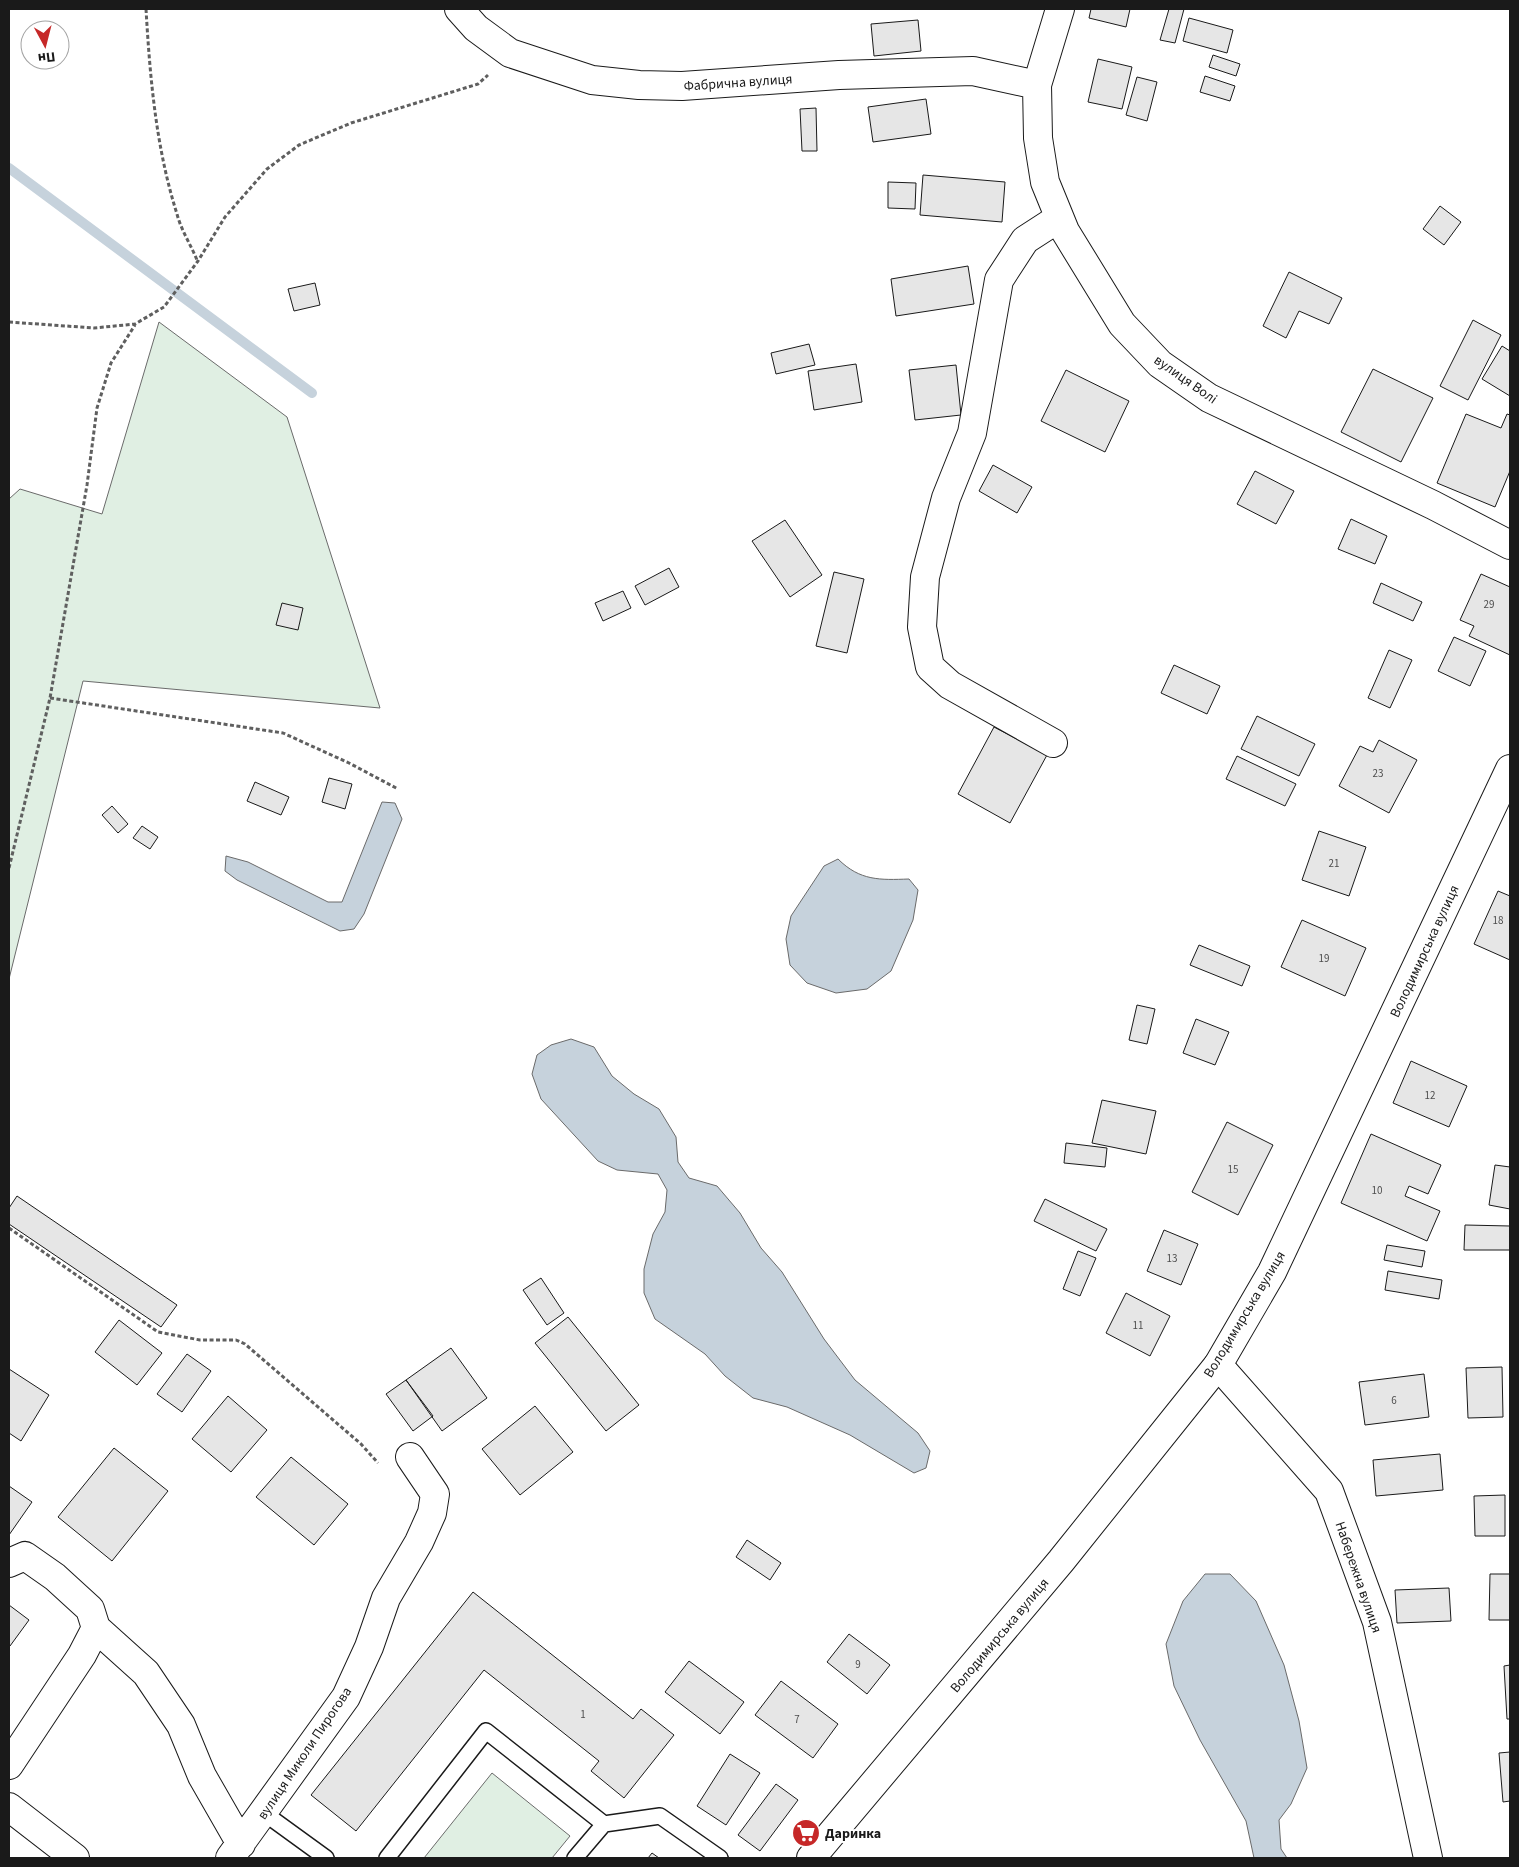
<svg xmlns="http://www.w3.org/2000/svg" width="1519" height="1867" viewBox="0 0 1519 1867" font-family="'Source Sans 3',sans-serif">
<style>
.green{fill:#e0efe3;stroke:#6a6a6a}
.water{fill:#c6d2dc;stroke:#6a6a6a}
.lines{fill:none;stroke-linecap:round;stroke-linejoin:round}
.stream{stroke:#c6d2dc;stroke-width:10}
.building{fill:#e6e6e6;stroke:#1a1a1a}
.lane-casing{stroke:#1a1a1a;stroke-width:18}
.street-casing{stroke:#1a1a1a;stroke-width:30}
.primary-casing{stroke:#1a1a1a;stroke-width:30}
.path{stroke:#5f5f5f;stroke-width:3;stroke-dasharray:4 2.5;stroke-linecap:butt}
.lane{stroke:#fff;stroke-width:15}
.street{stroke:#fff;stroke-width:28}
.primary{stroke:#fff;stroke-width:28}
.labels{text-anchor:middle;stroke-width:4;stroke-linejoin:round;paint-order:stroke}
.number-label{font-size:11px;fill:#4d4d4d}
.street-label{font-size:14px;fill:#1a1a1a;stroke:#fff}
.poi-label{font-size:14px;font-weight:bold;fill:#1a1a1a;stroke:#fff;text-anchor:start}
</style>
<rect width="100%" height="100%" fill="#fff"/>
<path class="green" d="M159,322L287,417L380,708L83,681L9,979V499L20,489L102,514Z
M492,1773L570,1836L552,1858H424Z"/>
<path class="water" d="M382,802L395,803L402,819L364,914L354,929L340,931L237,880L225,871L226,856L248,862L328,902H342Z
M838,859C860,881 880,880 909,879L918,890L913,920L891,971L867,989L836,993L807,983L790,965L786,939L791,916L824,866Z
M571,1039L594,1047L612,1076L634,1094L659,1109L676,1137L678,1162L689,1178L717,1186L740,1213L761,1248L782,1272L824,1339L855,1380L918,1433L930,1451L926,1468L914,1473L850,1435L787,1407L753,1398L725,1376L705,1354L655,1319L644,1293V1269L653,1234L665,1212L667,1190L658,1174L617,1170L598,1161L541,1099L532,1074L537,1055L551,1045Z
M1205,1574H1230L1256,1601L1284,1665L1299,1721L1307,1768L1291,1804L1279,1820L1281,1849L1287,1858H1254L1246,1821L1200,1740L1174,1686L1166,1644L1183,1601Z"/>
<g class="lines">
<path class="stream" d="M9,168L312,393"/>
</g>
<path class="building" d="M1091,9H1130L1126,27L1089,18Z
M1169,9H1184L1175,43L1160,40Z
M1189,18L1233,30L1227,53L1183,41Z
M918,20L921,51L874,56L871,24Z
M1213,55L1240,64L1236,76L1209,67Z
M1098,59L1132,67L1122,109L1088,102Z
M1205,76L1235,86L1230,101L1200,92Z
M1137,77L1157,82L1147,121L1126,115Z
M926,99L931,134L873,142L868,107Z
M816,108L817,151H802L800,109Z
M923,175L1005,182L1002,222L920,215Z
M888,182L916,183L915,209L888,208Z
M1440,206L1461,222L1444,245L1423,229Z
M968,266L974,304L896,316L891,279Z
M1289,272L1342,298L1329,324L1299,311L1286,338L1263,326Z
M315,283L320,305L294,311L288,289Z
M1473,320L1501,335L1468,400L1440,386Z
M809,344L815,365L776,374L771,353Z
M1502,346L1510,351V396L1482,379Z
M856,364L862,402L814,410L808,371Z
M956,365L961,415L915,420L909,370Z
M1373,369L1433,398L1401,462L1341,432Z
M1066,370L1129,401L1105,452L1041,421Z
M1466,414L1501,428L1507,414L1510,415V471L1495,507L1437,483Z
M993,465L1032,487L1017,513L979,491Z
M1255,471L1294,491L1276,524L1237,504Z
M1351,519L1387,536L1375,564L1338,549Z
M785,520L822,575L790,597L752,541Z
M669,568L679,587L645,605L635,586Z
M834,572L864,579L847,653L816,646Z
M1481,574L1510,587V655L1469,636L1474,626L1460,620Z
M1381,583L1422,602L1413,621L1373,603Z
M623,591L631,608L603,621L595,603Z
M282,603L303,608L298,630L276,625Z
M1454,637L1486,651L1470,686L1438,671Z
M1389,650L1412,660L1390,708L1368,698Z
M1174,665L1220,686L1207,714L1161,693Z
M1257,716L1315,744L1299,776L1241,749Z
M994,727L1047,755L1010,823L958,794Z
M1379,740L1417,760L1389,813L1339,786L1360,746L1373,752Z
M1237,756L1296,784L1285,806L1226,779Z
M329,778L352,784L345,809L322,802Z
M255,782L289,797L281,815L247,801Z
M112,806L128,824L118,833L102,815Z
M142,826L158,837L150,849L133,838Z
M1319,831L1366,847L1349,896L1302,880Z
M1498,891L1510,896V960L1474,944Z
M1302,920L1366,948L1345,996L1281,967Z
M1199,945L1250,966L1242,986L1190,965Z
M1137,1005L1155,1009L1147,1044L1129,1040Z
M1196,1019L1229,1032L1215,1065L1183,1053Z
M1411,1061L1467,1086L1449,1127L1393,1103Z
M1102,1100L1156,1111L1146,1154L1092,1143Z
M1227,1122L1273,1145L1238,1215L1192,1192Z
M1371,1134L1441,1165L1428,1194L1409,1186L1405,1196L1440,1211L1427,1241L1341,1203Z
M1066,1143L1107,1148L1105,1167L1064,1163Z
M1495,1165L1510,1167V1209L1489,1205Z
M17,1196L177,1305L161,1327L9,1224V1208Z
M1045,1199L1107,1229L1096,1251L1034,1221Z
M1465,1225L1510,1226V1250H1464Z
M1164,1230L1198,1244L1181,1285L1147,1271Z
M1387,1245L1425,1251L1422,1267L1384,1260Z
M1078,1251L1096,1258L1080,1296L1063,1289Z
M1388,1271L1442,1280L1439,1299L1385,1290Z
M541,1278L564,1313L547,1325L523,1290Z
M1126,1293L1170,1316L1150,1356L1106,1333Z
M568,1317L639,1405L606,1431L535,1343Z
M119,1320L162,1353L137,1385L95,1352Z
M451,1348L487,1398L442,1431L406,1380Z
M187,1354L211,1371L182,1412L157,1394Z
M1502,1367L1503,1417L1468,1418L1466,1368Z
M9,1369L49,1395L21,1441L9,1433Z
M1424,1374L1429,1417L1365,1425L1359,1382Z
M406,1380L433,1416L413,1431L386,1394Z
M228,1396L267,1430L231,1472L192,1439Z
M535,1406L573,1452L520,1495L482,1449Z
M114,1448L168,1491L112,1561L58,1517Z
M1440,1454L1443,1490L1376,1496L1373,1460Z
M291,1457L348,1504L314,1545L256,1497Z
M9,1486L32,1502L9,1535Z
M1505,1495V1536H1475L1474,1496Z
M747,1540L781,1563L770,1580L736,1557Z
M1490,1574H1510V1620H1489Z
M1449,1588L1451,1621L1397,1623L1395,1590Z
M473,1592L633,1719L641,1709L674,1735L624,1798L591,1771L599,1761L484,1670L356,1831L311,1795Z
M9,1605L29,1620L10,1646L9,1645Z
M849,1634L890,1665L867,1694L827,1662Z
M689,1661L744,1702L720,1734L665,1692Z
M1510,1665V1719H1507L1504,1666Z
M781,1681L838,1724L813,1758L755,1715Z
M1510,1752V1801L1503,1802L1499,1753Z
M730,1754L760,1773L726,1825L697,1806Z
M776,1784L798,1800L760,1851L738,1835Z
M652,1853L659,1858H648Z"/>
<g class="lines">
<g class="lane-casing">
<path id="lane" d="M264,1813L326,1858
M604,1824L660,1816L720,1858
M387,1858L486,1731L604,1824L575,1858"/>
</g>
<g class="street-casing">
<path id="street" d="M459,9L476,28L510,53L592,80L639,85L682,86L839,75L973,71L1037,85
M1060,9L1037,85L1038,138L1045,182L1065,231L1122,324L1160,364L1209,398L1433,505L1510,545
M1053,743L950,685L930,667L922,627L925,577L946,498L972,433L999,280L1025,240L1059,218
M1218,1365L1329,1491L1377,1622L1428,1858
M9,1563L25,1556L55,1577L90,1609L96,1628L82,1655L9,1765
M96,1628L146,1673L181,1725L202,1776L241,1844
M9,1807L75,1858
M230,1858L346,1697L369,1647L386,1598L419,1542L432,1513L435,1494L410,1457"/>
</g>
<g class="primary-casing">
<path id="primary" d="M811,1858L1061,1561L1218,1365L1272,1272L1510,769"/>
</g>
<path class="path" d="M146,9C150,78 156,148 177,214C181,230 191,245 197,260
M9,322L94,328L135,324L164,307L198,261L225,217L267,169L299,145L351,123L478,84L488,75
M50,698L283,733L349,763L398,789
M9,868L50,698L87,485L97,408L111,363L135,325
M9,1228L158,1332L200,1340H236L245,1344L361,1444L378,1463"/>
<use href="#lane" class="lane"/>
<use href="#street" class="street"/>
<use href="#primary" class="primary"/>
</g>
<defs>
<g id="supermarket-disc" transform="scale(1.4375)"><circle r="9.5" fill="#c62828" stroke="#fff"/><path d="M-6-5.5h2.5l.6 2H6L4.5 2H-2.5L-4.4-4H-6ZM-1.5 3.2a1.3 1.3 0 1 0 .1 0ZM3 3.2a1.3 1.3 0 1 0 .1 0Z" fill="#fff"/></g>
</defs>
<g fill-rule="evenodd">
<use href="#supermarket-disc" x="806" y="1833"/>
</g>
<g class="labels">
<g class="number-label">
<text x="1489" y="608">29</text>
<text x="1378" y="777">23</text>
<text x="1334" y="867">21</text>
<text x="1498" y="924">18</text>
<text x="1324" y="962">19</text>
<text x="1430" y="1099">12</text>
<text x="1233" y="1173">15</text>
<text x="1377" y="1194">10</text>
<text x="1172" y="1262">13</text>
<text x="1138" y="1329">11</text>
<text x="1394" y="1404">6</text>
<text x="858" y="1668">9</text>
<text x="583" y="1718">1</text>
<text x="797" y="1723">7</text>
</g>
<g class="street-label">
<text transform="translate(738 82) rotate(-4)" y="5">Фабрична вулиця</text>
<text transform="translate(1186 379) rotate(35)" y="5">вулиця Волі</text>
<text transform="translate(1424 951) rotate(-65)" y="5">Володимирська вулиця</text>
<text transform="translate(1244 1314) rotate(-59)" y="5">Володимирська вулиця</text>
<text transform="translate(1359 1577) rotate(71)" y="5">Набережна вулиця</text>
<text transform="translate(999 1635) rotate(-50)" y="5">Володимирська вулиця</text>
<text transform="translate(304 1753) rotate(-56)" y="5">вулиця Миколи Пирогова</text>
</g>
<g class="poi-label">
<text x="825" y="1838">Даринка</text>
</g>
</g>
<rect width="1519" height="1867" fill="none" stroke="#1a1a1a" stroke-width="20"/>
<g transform="translate(45 45) rotate(173)"><circle r="24" fill="#ffffff" stroke="#a3a3a3"/>
<path d="M0-4L9 19L0 12L-9 19Z" fill="#c62828"/>
<text y="-8" font-size="14" font-weight="bold" text-anchor="middle" fill="#1a1a1a">Пн</text>
</g>
</svg>
